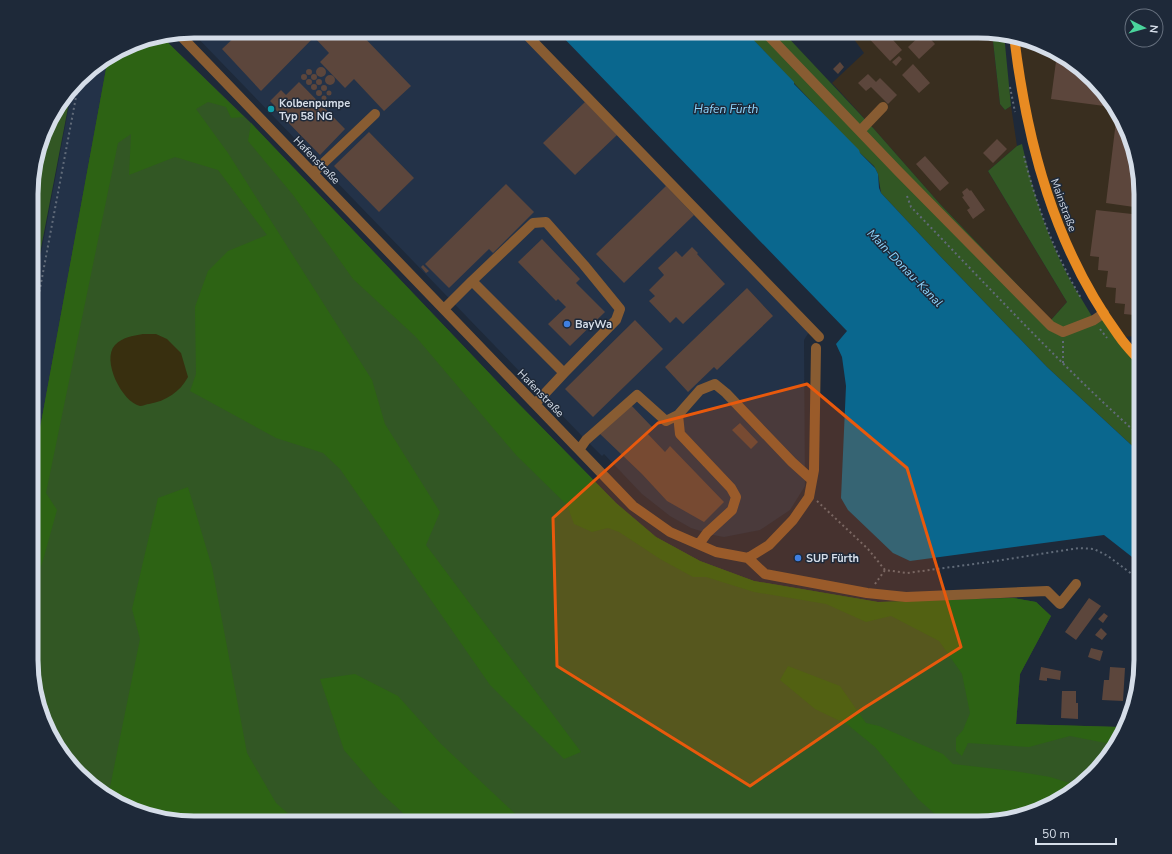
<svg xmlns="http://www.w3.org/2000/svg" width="1172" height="854" viewBox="0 0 1172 854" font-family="'Nunito Sans',sans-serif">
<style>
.commercial{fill:#392e1f}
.built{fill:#233248}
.green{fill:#325724}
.forest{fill:#2d6314}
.sand{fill:#382f0f}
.water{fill:#0a678e}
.building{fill:#5c463c}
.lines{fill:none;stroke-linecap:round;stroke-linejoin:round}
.path{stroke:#616b79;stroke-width:2;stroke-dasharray:2 3;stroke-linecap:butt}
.minor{stroke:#885c32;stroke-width:10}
.major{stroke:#e88b22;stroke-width:10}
.marked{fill:#e8590c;fill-opacity:0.2;stroke:#e8590c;stroke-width:3;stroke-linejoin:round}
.culture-dot{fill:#0f9aa8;stroke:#1e2939;stroke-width:1.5}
.shop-dot{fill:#3f7fe0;stroke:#1e2939;stroke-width:1.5}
.labels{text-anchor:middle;stroke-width:3;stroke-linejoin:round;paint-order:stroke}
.poi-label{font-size:11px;font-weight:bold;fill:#d5dde8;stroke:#1e2939;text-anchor:start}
.street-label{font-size:11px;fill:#d5dde8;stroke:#1e2939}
.water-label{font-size:12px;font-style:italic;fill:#8ed6fe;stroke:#1e2939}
.rim{fill:none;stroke:#d5dde8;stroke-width:5}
</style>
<rect width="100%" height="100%" fill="#1e2939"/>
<path class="commercial" d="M848,31L992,32L1000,104L1005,110L1011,106L1017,146L988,171L1067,302L1051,320L940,204L874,129L832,83L864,53Z
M1014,36L1031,40L1078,65L1124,121L1141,183V336L1119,337L1075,264L1039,171Z"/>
<path class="built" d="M191,31H518L809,332L804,340L805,486L790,510L760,530L724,537L713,535L691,528L670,516L642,494L604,454L602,456L581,435Z
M108,58L32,472V301L72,90L86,72Z"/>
<path class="green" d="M745,31H782L874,129L940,204L1051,320L1067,302L988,171L1017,146L1022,144C1031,185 1044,228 1063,266C1072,285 1084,302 1094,320L1104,313L1141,362V454L1047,367L939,255L881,193L878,174L874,166L860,153Z
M992,32L1004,34L1011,106L1005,110L1000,104Z
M162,37L251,123L511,396L616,503L656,537L700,561L754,581L878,602L1013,598L1036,602L1051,616L1020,674L1016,724L1120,727L1128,724L1107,760L1051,806L979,823H183L132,811L94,789L53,741L32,681V472L108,58L132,43Z
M71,92L32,295V173L48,121Z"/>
<path class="forest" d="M162,37L244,117L231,118L226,107L208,102L196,109L228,153L372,380L385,424L440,512L426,545L581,752L564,759L490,685L340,469L323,453L276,438L190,391L196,374L195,307L208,271L228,251L267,235L218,170L175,157L129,175L131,134L118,143L46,493L57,510L42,564L32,587V472L108,58L132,43Z
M251,123L511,396L616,503L656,537L700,561L754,581L878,602L1013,598L1036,602L1051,616L1020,674L1016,724L1120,727L1128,724L1116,745L1070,736L1029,747L968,743L962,756L956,751V738L963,730L970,713L962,674L939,641L891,616L866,622L826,604L754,592L706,577H693L660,559L619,532L608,528L592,532L574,524L567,505L516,455L416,337L353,279L293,195L248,141Z
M188,487L212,567L247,753L276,803L299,823H183L132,811L108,797L140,639L132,609L158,498Z
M788,666L840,686L866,723L879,726L943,754L953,764L1014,771L1050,777L1076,785L1051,806L1039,809L996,812L987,821L979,823H945L918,799L875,747L848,725L815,709L780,680Z
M355,674L398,696L441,744L525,823H414L381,793L344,750L320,679Z"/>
<path class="sand" d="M143,334H156L167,339L181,353L188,377C180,392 166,401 149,404C147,404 143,406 140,406C122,402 101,360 115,345C123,337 132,336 143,334Z"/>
<path class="water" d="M557,31H745L794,82V84L859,150L860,153L875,168L878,174L879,188L881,193L939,255L1047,367L1141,454V564L1104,535L910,561L893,553L848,510L841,498L846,386L842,357L836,344L847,331Z"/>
<path class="building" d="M206,31H214L210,35Z
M241,31H320L261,91L222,49Z
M322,31H358L411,86L384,111L354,79L345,88L320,62L329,53L315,38Z
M862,31H885L902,50L890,61Z
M924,32L935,44L919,59L908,47Z
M1057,54L1078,65L1112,107L1051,99Z
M899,56L902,59L896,66L892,62Z
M840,62L844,67L838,74L833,69Z
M913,64L930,83L919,93L902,75Z
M316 72a5 5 0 1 1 10 0a5 5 0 1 1-10 0Z
M306 72a3 3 0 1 1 6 0a3 3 0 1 1-6 0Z
M868,74L876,82L880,78L897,95L888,104L871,87L866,91L858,83Z
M301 77a3 3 0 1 1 6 0a3 3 0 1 1-6 0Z
M311 77a3 3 0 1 1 6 0a3 3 0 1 1-6 0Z
M325 80a5 5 0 1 1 10 0a5 5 0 1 1-10 0Z
M306 82a3 3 0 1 1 6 0a3 3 0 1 1-6 0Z
M316 82a3 3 0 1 1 6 0a3 3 0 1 1-6 0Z
M299,82L345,129L320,155L274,108L276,107L270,101L281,90L286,95Z
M311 87a3 3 0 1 1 6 0a3 3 0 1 1-6 0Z
M321 88a3 3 0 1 1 6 0a3 3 0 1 1-6 0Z
M316 93a3 3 0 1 1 6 0a3 3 0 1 1-6 0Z
M326.5 93a2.5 2.5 0 1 1 5 0a2.5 2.5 0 1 1-5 0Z
M321.5 98a2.5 2.5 0 1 1 5 0a2.5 2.5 0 1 1-5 0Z
M585,102L617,135L575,175L543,143Z
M1117,113L1124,121L1141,183V208L1106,203Z
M369,132L414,178L379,212L334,166Z
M997,139L1007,149L993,163L983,153Z
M925,156L949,183L940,191L916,164Z
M506,184L534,212L493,253L489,249L449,288L425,264Z
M666,186L694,215L624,283L596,254Z
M967,188L970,191L971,190L985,210L973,219L967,210L970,208L962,197L964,196L962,192Z
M1096,210L1141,215V331L1132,330L1134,315L1124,314L1125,304L1115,303L1116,288L1106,287L1108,271L1098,270L1099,257L1090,256Z
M542,239L580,279L576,283L605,312L570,346L548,324L566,307L558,299L556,301L518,262Z
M692,247L698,253L697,254L725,284L683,324L676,317L670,323L649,301L655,296L649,290L664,275L658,268L676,251L682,257Z
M423,265L429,271L426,273L421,267Z
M747,288L773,316L717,370L714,367L688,392L665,367Z
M635,320L663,349L593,417L565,389Z
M630,404L653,428L647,433L665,452L670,446L724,502L704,522L667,501L642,474L599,433Z
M740,423L758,442L751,449L732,430Z
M1089,598L1101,606L1076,640L1065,632Z
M1104,613L1108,616L1103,623L1098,619Z
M1101,628L1107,634L1102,640L1095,635Z
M1091,648L1103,651L1100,661L1088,657Z
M1041,667L1061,671L1060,680L1047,678V681L1039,680Z
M1110,667L1125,668L1123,701L1102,700L1104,680H1109Z
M1062,691H1076V703H1078V719L1061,718Z"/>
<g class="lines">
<path class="path" d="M1010,87L1015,112
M1024,156C1036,205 1055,254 1081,298
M907,196L911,207C987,285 1060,365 1141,437
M1100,329L1107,338
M32,331L79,81
M1063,363V341
M1136,372L1141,377
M817,501L868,549L885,570L907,573L989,562L1079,548L1094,549L1108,556L1141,581
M875,584L885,570"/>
<path class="minor" d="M523,31L819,337
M764,31L899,172L1051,326L1063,332L1094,320L1104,313
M179,34L633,506L670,532L716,552L748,558L769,545L793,520L809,497L814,470L816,348
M860,131L883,107
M313,173L375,114
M472,281L533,223L546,222L584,265L620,309L616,320L564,373
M444,309L472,281L564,373L535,404
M579,450L586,440L637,395L666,421L678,415
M699,544L707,533L732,510L736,497L731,488L680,434L678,415L700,390L715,384L726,393L792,462L812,480
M748,558L765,574L867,593L906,597L1047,591L1060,604L1076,584"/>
<path class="major" d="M1014,36C1027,144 1055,248 1119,336C1125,345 1133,353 1141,362"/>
</g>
<path class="marked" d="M807,384L907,468L961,647L864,708L750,786L557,666L553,518L658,423Z"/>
<circle class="culture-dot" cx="271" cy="109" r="4"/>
<g class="shop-dot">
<circle cx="567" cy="324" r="4"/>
<circle cx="798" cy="558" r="4"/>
</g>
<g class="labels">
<g class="poi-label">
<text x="279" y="107">Kolbenpumpe<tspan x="279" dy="13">Typ 58 NG</tspan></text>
<text x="575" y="328">BayWa</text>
<text x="806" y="562">SUP Fürth</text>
</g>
<g class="street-label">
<text transform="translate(317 160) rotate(46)" y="4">Hafenstraße</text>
<text transform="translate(1064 205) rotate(70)" y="4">Mainstraße</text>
<text transform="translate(541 393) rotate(46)" y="4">Hafenstraße</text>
</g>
<g class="water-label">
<text x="726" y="113">Hafen Fürth</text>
<text transform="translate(905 268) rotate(46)" y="4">Main-Donau-Kanal</text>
</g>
</g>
<path d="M0 0H1172V854H0ZM194 38H978A156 156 0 0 1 1134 194V660A156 156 0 0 1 978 816H194A156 156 0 0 1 38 660V194A156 156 0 0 1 194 38Z" fill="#1e2939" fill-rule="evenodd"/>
<path class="rim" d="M194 38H978A156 156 0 0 1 1134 194V660A156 156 0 0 1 978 816H194A156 156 0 0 1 38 660V194A156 156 0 0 1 194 38Z"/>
<g transform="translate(1144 28) rotate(96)"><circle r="19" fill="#1e2939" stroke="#67717f"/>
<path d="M0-3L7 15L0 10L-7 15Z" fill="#4ad49c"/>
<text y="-6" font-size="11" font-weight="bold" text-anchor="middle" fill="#d5dde8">N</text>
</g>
<path d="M1036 838v6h80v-6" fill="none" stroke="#d5dde8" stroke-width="2"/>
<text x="1042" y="838" font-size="12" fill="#d5dde8" stroke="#1e2939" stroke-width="3" paint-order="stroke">50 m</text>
</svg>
